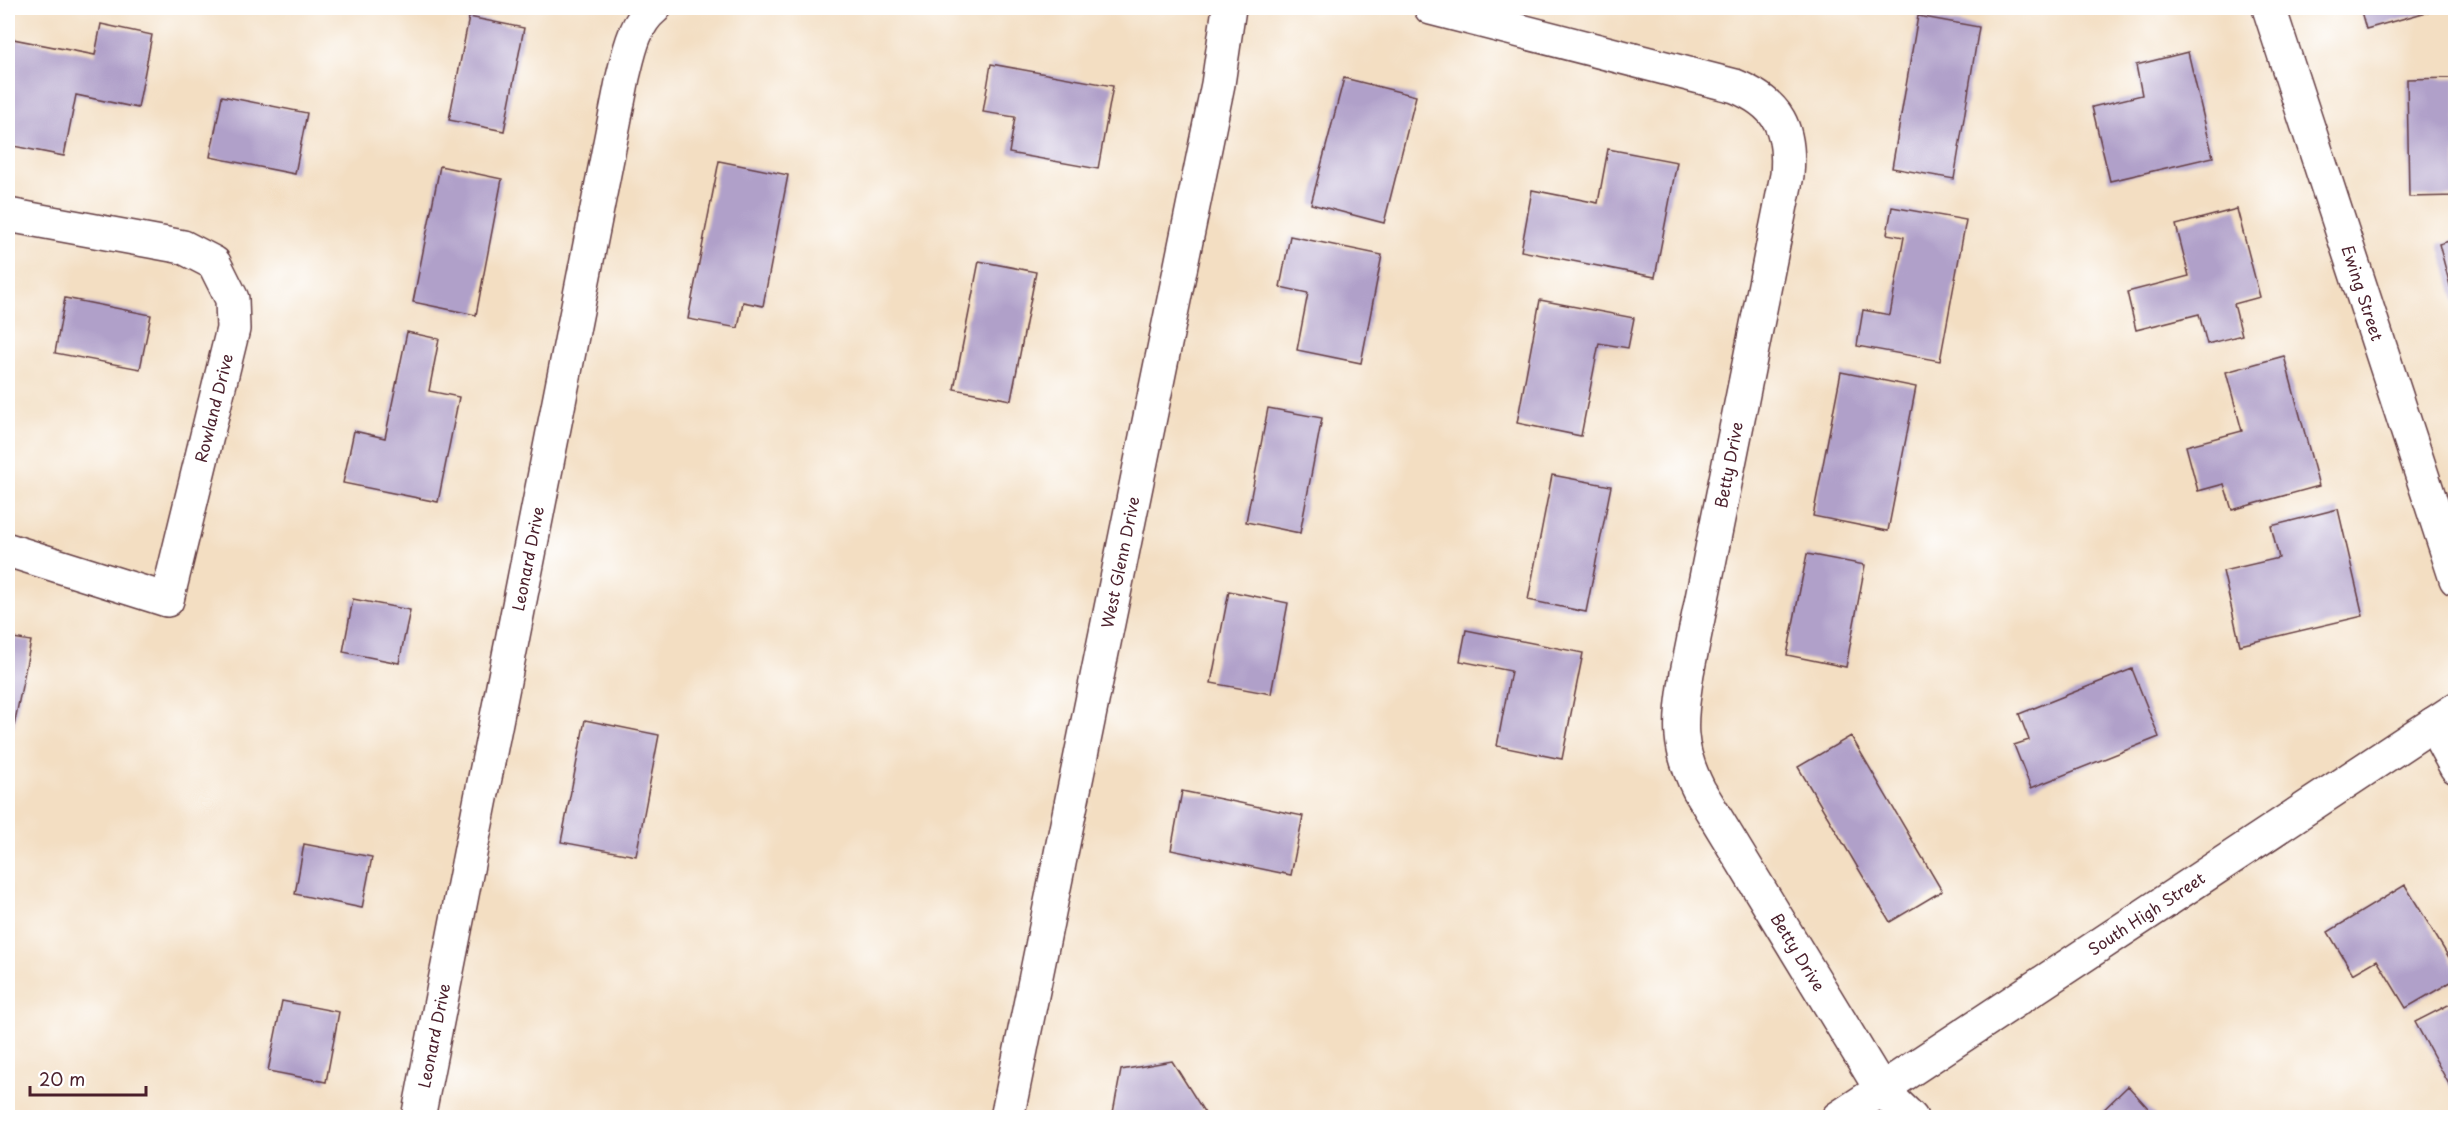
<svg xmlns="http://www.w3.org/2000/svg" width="2463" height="1125" viewBox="0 0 2463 1125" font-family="'Playpen Sans',sans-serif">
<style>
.building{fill:#b0a0c9}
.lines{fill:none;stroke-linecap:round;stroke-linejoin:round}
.minor-casing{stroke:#633c42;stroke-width:36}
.major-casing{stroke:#633c42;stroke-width:36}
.minor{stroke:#fff;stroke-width:33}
.major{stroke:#fff;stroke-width:33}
.labels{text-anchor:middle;stroke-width:4.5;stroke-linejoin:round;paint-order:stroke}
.street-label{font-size:16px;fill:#4a1f2b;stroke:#fff}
</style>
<rect width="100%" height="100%" fill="#fff"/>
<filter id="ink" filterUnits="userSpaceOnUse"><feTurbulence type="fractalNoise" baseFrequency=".0167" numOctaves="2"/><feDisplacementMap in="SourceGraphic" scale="12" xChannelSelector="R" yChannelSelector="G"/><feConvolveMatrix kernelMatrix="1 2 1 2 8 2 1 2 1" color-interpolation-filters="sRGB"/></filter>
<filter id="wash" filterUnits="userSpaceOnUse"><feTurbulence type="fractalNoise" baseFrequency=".008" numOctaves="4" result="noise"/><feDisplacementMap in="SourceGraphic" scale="24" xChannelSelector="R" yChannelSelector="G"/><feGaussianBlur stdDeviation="1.35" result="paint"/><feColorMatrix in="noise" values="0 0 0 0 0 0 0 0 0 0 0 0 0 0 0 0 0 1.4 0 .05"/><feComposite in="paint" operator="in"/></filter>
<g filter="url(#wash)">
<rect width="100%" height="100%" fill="#f3dec2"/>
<g id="blocks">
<path class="building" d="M2360,8H2441L2366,29Z
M1918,16L1979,27L1954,179L1892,168Z
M469,17L524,28L504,131L449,120Z
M101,24L152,35L138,108L76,95L64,156L8,145V38L95,55Z
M2188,52L2213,157L2110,181L2092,107L2142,95L2136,65Z
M991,64L1113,86L1098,169L1009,153L1015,117L983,112Z
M1344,78L1416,96L1384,223L1311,204Z
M2456,78V196L2409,197L2407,79Z
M222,96L307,113L295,174L210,157Z
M1608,149L1677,162L1655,277L1521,251L1532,190L1598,203Z
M719,161L788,175L763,306L743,302L738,328L688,319Z
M440,166L502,179L476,315L413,302Z
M1892,207L1966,220L1940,361L1857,346L1863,310L1890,315L1904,237L1887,234Z
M2237,209L2260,297L2234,304L2242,335L2207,344L2199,314L2136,330L2127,292L2189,276L2176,225Z
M1290,236L1382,255L1361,363L1297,350L1308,293L1280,287Z
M2456,239V304H2455L2439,244Z
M979,261L1036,272L1011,400L954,389Z
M65,298L151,315L140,369L55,353Z
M1540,300L1634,318L1628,348L1599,343L1581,436L1517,423Z
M407,332L439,339L429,391L459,397L438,502L343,483L354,431L385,438Z
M2284,356L2319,486L2232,510L2224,484L2198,491L2186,446L2242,431L2226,372Z
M1841,372L1916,387L1888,531L1813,516Z
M1268,408L1322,418L1300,533L1246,522Z
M1552,475L1611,486L1586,612L1528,600Z
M2338,509L2363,616L2240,645L2223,571L2279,558L2271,526Z
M1807,554L1865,565L1846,667L1787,655Z
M1229,591L1288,603L1271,694L1211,683Z
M353,599L410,610L399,663L343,652Z
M1466,630L1583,653L1562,759L1497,746L1511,671L1460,661Z
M8,637L31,641L14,726L8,725Z
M2132,669L2159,737L2031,788L2014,745L2029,740L2019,714Z
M585,720L659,735L636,856L561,842Z
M1851,736L1942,891L1890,922L1798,767Z
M1182,791L1303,816L1291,875L1171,850Z
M304,844L372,857L362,908L295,894Z
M2405,885L2456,969V979L2406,1008L2377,960L2353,974L2328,932Z
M282,1001L339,1012L326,1082L268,1071Z
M2456,1001V1097L2415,1022Z
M1172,1061L1208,1118H1112L1121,1070Z
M2128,1086L2157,1118H2095Z"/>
</g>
</g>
<g filter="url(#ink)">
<use href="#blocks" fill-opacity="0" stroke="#633c42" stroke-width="1.5"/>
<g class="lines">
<g class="minor-casing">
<g id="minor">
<path id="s1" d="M1431,8L1735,86C1779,104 1791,129 1787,175L1687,673C1680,722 1676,745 1699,790L1881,1089L1911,1118"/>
<path id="s2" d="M2269,8L2456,579"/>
<path d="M8,215L183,247L214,263L232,299L233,329L167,600L8,550"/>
<path d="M2433,724L2456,767"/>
<path id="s3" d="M418,1118L623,77C629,53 634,24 654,8"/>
<path id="s4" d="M1007,1118L1218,84L1229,8"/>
</g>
</g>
<g class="major-casing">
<g id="major">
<path id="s5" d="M1838,1118L2456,709"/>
</g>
</g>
<use href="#minor" class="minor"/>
<use href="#major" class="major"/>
</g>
</g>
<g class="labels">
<g class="street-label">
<text dy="6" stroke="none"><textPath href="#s2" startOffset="300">Ewing Street</textPath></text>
<text transform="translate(214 408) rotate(-76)" y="6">Rowland Drive</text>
<text transform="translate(1729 465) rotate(-79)" y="6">Betty Drive</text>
<text dy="6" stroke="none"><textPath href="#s3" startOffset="570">Leonard Drive</textPath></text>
<text dy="6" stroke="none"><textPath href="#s4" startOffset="567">West Glenn Drive</textPath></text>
<text dy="6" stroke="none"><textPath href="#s5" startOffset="370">South High Street</textPath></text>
<text dy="6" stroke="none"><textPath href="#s1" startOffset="1245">Betty Drive</textPath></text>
<text dy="6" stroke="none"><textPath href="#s3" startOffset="84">Leonard Drive</textPath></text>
</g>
</g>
<rect width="2463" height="1125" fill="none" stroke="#fff" stroke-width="30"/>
<path d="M30 1086v9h116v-9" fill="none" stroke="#4a1f2b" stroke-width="3"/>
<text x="39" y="1086" font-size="18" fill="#4a1f2b" stroke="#ffffff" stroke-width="4.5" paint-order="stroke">20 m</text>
</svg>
